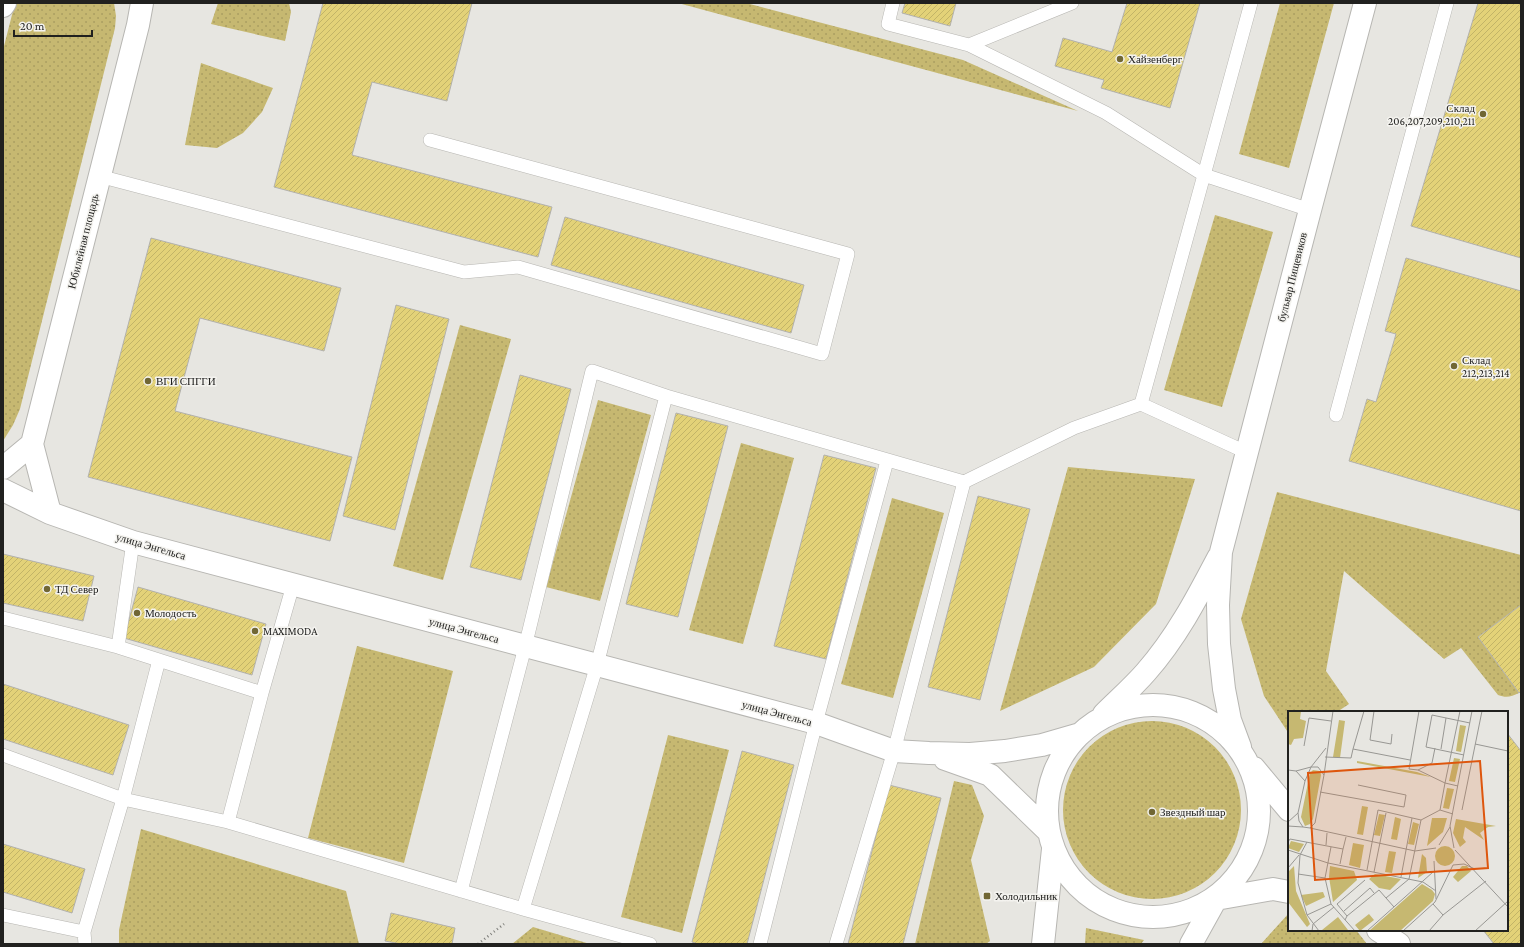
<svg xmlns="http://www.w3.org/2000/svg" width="1524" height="947" viewBox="0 0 1524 947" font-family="'Crimson Pro',serif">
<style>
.grass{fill:url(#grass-dots)}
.building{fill:url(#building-hatch);stroke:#b2b1ad}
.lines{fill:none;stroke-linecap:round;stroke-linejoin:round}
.lane-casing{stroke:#b7b6b2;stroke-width:14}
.secondary-casing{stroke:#b7b6b2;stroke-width:24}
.path{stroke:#7d7d79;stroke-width:2.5;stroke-dasharray:1 3;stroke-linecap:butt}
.lane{stroke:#fff;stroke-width:13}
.secondary{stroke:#fff;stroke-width:22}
.poi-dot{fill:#716734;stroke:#f4f3ef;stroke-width:1.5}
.labels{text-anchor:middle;stroke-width:3;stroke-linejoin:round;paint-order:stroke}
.poi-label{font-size:11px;fill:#21211f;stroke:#f4f3ef;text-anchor:start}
.street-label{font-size:11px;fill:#21211f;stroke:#f4f3ef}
.inset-road{fill:none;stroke:#989793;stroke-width:1}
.view{fill:#de560d;fill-opacity:0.15;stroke:#de560d;stroke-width:2}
.inset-edge{fill:none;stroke:#21211f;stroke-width:2}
</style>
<defs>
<pattern id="grass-dots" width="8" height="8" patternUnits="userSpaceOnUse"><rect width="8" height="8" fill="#c6b871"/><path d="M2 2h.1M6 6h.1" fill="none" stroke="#aa9e61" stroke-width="1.8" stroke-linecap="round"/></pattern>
<pattern id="building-hatch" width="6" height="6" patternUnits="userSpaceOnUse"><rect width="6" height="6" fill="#e3d278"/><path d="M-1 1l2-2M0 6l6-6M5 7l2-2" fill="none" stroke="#c2b467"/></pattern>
</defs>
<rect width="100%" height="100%" fill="#e7e6e1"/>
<path class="grass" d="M15,3H114L116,16L115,28L20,409L13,425L3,441V50Z
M218,3H289L291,12L285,41L211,24Z
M678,3H746L963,60L1078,111Z
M1280,3H1334L1289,168L1239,154Z
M201,63L273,88L262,112L243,133L217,148L185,145Z
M1215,215L1273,232L1222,407L1164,390Z
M460,325L511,339L443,580L393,566Z
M598,400L651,415L600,601L546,587Z
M741,443L794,458L743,644L689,630Z
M1068,467L1195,479L1156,604L1094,667L1000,711Z
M1277,492L1521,555V605L1478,637L1519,693C1511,697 1506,698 1498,695L1461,648L1444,659L1344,571L1326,671L1349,704L1337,712H1289V734L1264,696L1241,619Z
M892,498L944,513L893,698L841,684Z
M357,646L453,671L404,863L308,838Z
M1063 810a89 89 0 1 1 178 0a89 89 0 1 1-178 0Z
M668,735L729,750L682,933L621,917Z
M954,781L972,785L984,816L971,860L990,941L986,944H915Z
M141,829L346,891L359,944H119V930Z
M1289,913V930H1356L1367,944H1261Z
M533,927L590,944H512Z
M1086,928L1144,940L1141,944H1085Z"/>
<path class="building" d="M323,3H472L447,101L372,82L352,155L552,207L538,257L274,187Z
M905,3H956L950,26L902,13Z
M1127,3H1200L1170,108L1101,88L1104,80L1055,66L1063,38L1112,52Z
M1478,3H1521V258L1411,226Z
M565,217L804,285L791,333L551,265Z
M151,238L341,288L324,351L200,318L175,411L352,457L330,541L88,477Z
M1406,258L1521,291V511L1349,461L1367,399L1376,402L1396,334L1385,331Z
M396,305L449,319L395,530L343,516Z
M520,375L571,389L521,580L470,567Z
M676,413L728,426L678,617L626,604Z
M824,455L876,468L826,659L774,646Z
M978,496L1030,509L980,700L928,687Z
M3,554L94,576L83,621L3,603Z
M138,587L266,624L252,675L124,638Z
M1521,605V691L1519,693L1478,637Z
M3,684L129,725L113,775L3,739Z
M1507,733L1521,751V944H1494L1483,930H1507Z
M742,751L794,765L747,944H698L692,942Z
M889,785L941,798L903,944H848Z
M3,844L85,869L72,913L3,892Z
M391,913L455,928L452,944H401L385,941Z"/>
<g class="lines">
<g class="lane-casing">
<path id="lane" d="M893,3L888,24L969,45
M1072,3L969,45L1106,113L1204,175L1251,3
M99,176L464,272L518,267L822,354L848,254L430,140
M1336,415L1447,3
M1248,453L1141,404L1204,175L1310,210
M964,482L1074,428L1141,404
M3,618L118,647L262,693L228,822
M118,647L133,542
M262,693L293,585
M3,755L123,799L228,822L523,909L650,944
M461,891L525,647L592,371L666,396L964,482L894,751L836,944
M523,909L597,665L666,396
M3,915L84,932
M85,944L84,932L123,799L159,660
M760,944L816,723L887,461"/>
</g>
<g class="secondary-casing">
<path id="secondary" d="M3,6L5,3
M32,444L50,513
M3,468L32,444L138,25L142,3
M3,490L50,513L133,542L816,723L894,751L929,753L970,754L1005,751L1042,745L1080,734
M1047 811a106 106 0 1 1 212 0a106 106 0 1 1-212 0Z
M1104,714C1118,700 1133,687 1146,672C1176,638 1197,598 1218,558
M1240,747L1230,720L1224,689L1219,644L1218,605L1221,552L1310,210L1365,3
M945,759L990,775L1048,831
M1254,768L1289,810
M1378,930L1399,944
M1043,944L1053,849
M1191,944L1216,899L1273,889L1289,892"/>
</g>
<path class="path" d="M478,944L504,924"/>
<use href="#lane" class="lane"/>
<use href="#secondary" class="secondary"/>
</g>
<g class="poi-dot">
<circle cx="1120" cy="59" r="4"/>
<circle cx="1483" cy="114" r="4"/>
<circle cx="1454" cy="366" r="4"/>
<circle cx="148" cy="381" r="4"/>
<circle cx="47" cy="589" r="4"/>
<circle cx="137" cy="613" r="4"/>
<circle cx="255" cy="631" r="4"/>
<circle cx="1152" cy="812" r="4"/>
<rect x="983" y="892" width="8" height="8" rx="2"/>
</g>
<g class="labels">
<g class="poi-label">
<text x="1128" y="63">Хайзенберг</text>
<text x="1475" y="112" text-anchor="end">Склад<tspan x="1475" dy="13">206,207,209,210,211</tspan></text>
<text x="1462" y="364">Склад<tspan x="1462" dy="13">212,213,214</tspan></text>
<text x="156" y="385">ВГИ СПГГИ</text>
<text x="55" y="593">ТД Север</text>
<text x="145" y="617">Молодость</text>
<text x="263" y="635">MAXIMODA</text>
<text x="1160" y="816">Звездный шар</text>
<text x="995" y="900">Холодильник</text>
</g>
<g class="street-label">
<text transform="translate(83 241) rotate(-76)" y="4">Юбилейная площадь</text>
<text transform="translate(1292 277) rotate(-76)" y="4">бульвар Пищевиков</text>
<text transform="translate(151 546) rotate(16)" y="4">улица Энгельса</text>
<text transform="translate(464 630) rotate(15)" y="4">улица Энгельса</text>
<text transform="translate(777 713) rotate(15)" y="4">улица Энгельса</text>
</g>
</g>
<g transform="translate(1288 711)">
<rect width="220" height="220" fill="#e7e6e1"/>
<path d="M0,0H13L12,8L18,10L15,27L6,28L3,34L0,33ZM51,9L57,10L52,47L45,46ZM172,14L178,15L173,41L168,40ZM166,47L172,48L167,71L161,70ZM69,50L129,61L143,66L69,52ZM25,59L32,60L33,64L25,108L22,113L17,115L13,106L22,62ZM159,77L166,78L161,98L155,97ZM74,95L80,96L75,124L69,123ZM91,103L97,104L92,125L86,124ZM107,106L113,108L109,129L103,128ZM144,107H159L155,121L139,135ZM168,108L208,115L200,116L192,122L196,129L177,116L175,127L178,131L172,136L165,122ZM125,111L131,113L126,134L120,133ZM3,130L16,133L11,141L0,137ZM65,132L76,134L72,157L61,154ZM147 145a10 10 0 1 1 20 0a10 10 0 1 1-20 0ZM101,140L108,141L104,162L97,161ZM134,143L138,147L139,161L130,167ZM6,155L8,180L22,213L19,216L0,191V161ZM42,155L66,160L69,169L45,191L41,166ZM174,155H179L183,160L170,171L165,166ZM87,163L113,168L102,179L91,177L81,168ZM134,173L144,179L147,183L145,190L112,220H81ZM35,181L37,186L18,195L13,184ZM81,203L86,209L72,220L67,214ZM50,206L60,219L34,220V219Z" fill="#c6b871"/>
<path class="inset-road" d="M86,0L82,29L103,33L104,23M187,33L220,40M16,35L21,7L43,10M147,37L144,52L130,59L157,72L172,0M65,38L76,0M153,38L158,7M176,44L138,36L144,4L182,12M37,46L63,47L65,38L122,49M0,59L8,60L23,56L38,37M130,59L121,58L131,0M8,60L17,70M36,64L30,56H23L17,70L10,102L11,110L15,116L22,117L27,112L36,64L45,0M32,81L116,96L118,84L70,74M174,99L194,0M165,103L152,99L157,72L170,75M133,109L152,99M0,111L10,102M0,115L15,116M22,117L127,140L148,137M0,131L2,128L55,138L52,153M19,131L12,144L10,172L19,204L31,220M38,134L39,122M151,134L162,116M43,136L37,167L43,193M166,137L162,115L184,0M55,138L58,126M0,139L40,152L135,171M167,139L220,196M146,150L148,188M0,157L11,144M79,159L90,99L133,109L121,168L98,187L106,196M86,161L98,102M10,163L37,167M113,166L124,107M135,171L148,180M56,200L82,177L86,182M19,204L43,193L67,220M155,204L198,170M59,205L91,179L98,187M57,209L59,205L49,193L77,169M24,220L25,213L46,196M79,220L145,161M115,220L147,191L165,154L176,153L187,158M141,220L155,204L145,193M187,220L220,190"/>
<path class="view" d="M192,50L200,157L27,169L20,62Z"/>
<rect width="220" height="220" class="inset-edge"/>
</g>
<rect width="1524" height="947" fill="none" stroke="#21211f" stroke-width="8"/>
<path d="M14 30v6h78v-6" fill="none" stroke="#21211f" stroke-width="2"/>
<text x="20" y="30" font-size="12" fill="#21211f" stroke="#f4f3ef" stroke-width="3" paint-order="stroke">20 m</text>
</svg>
